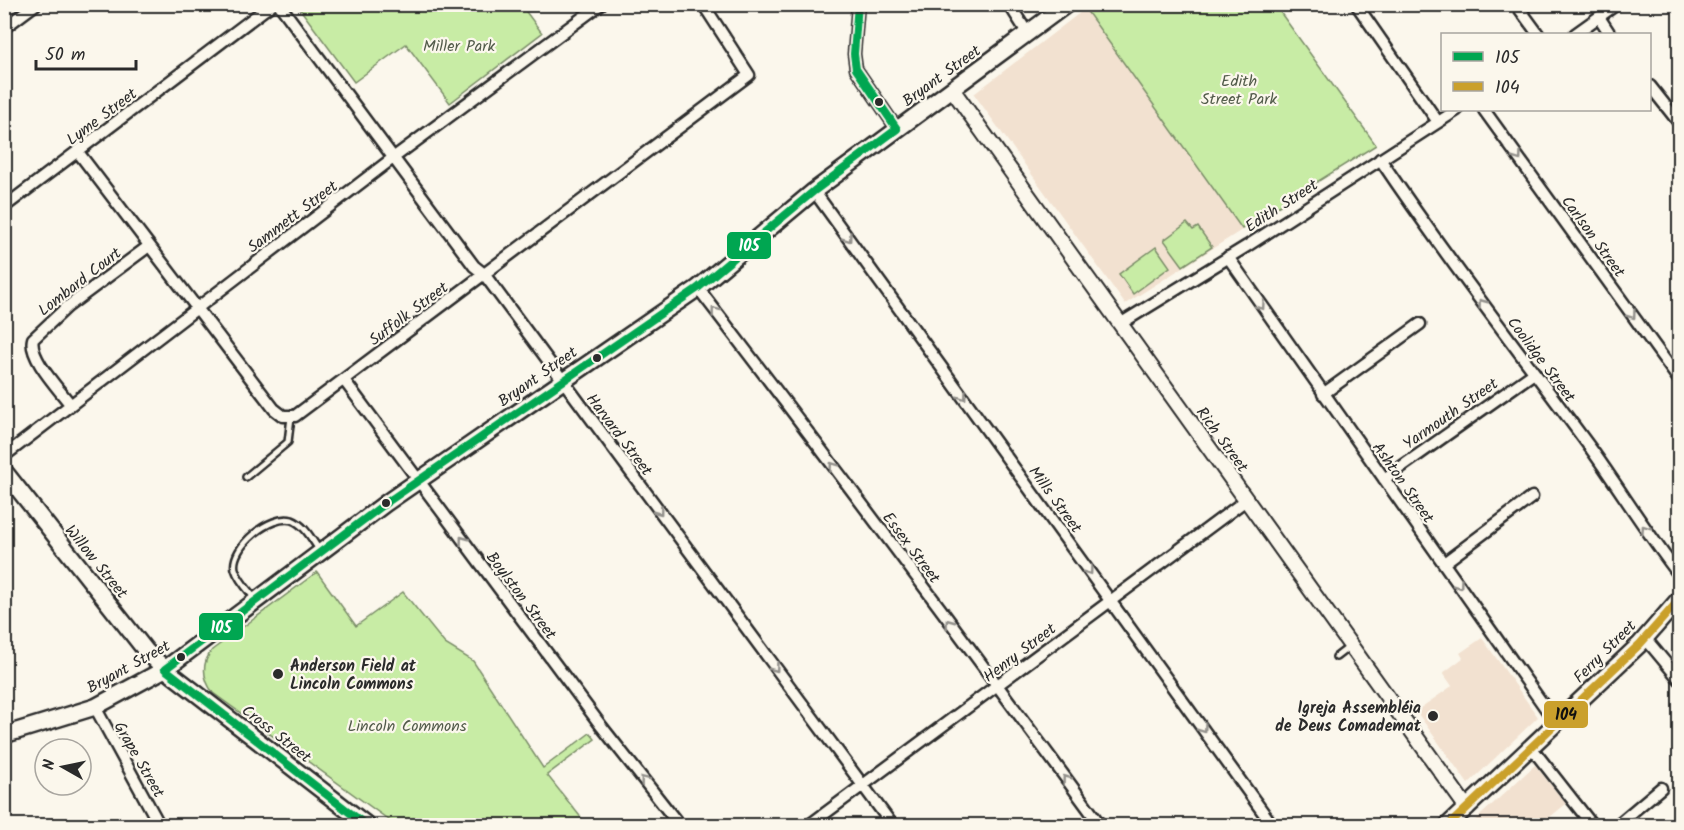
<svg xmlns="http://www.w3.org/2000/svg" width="1684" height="830" viewBox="0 0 1684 830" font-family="Kalam,sans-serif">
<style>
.built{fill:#f2e1d0}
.green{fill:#c8eca5;stroke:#7a8c68;stroke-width:1.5}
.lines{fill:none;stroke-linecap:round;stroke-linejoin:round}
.service-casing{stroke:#2b2b2b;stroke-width:10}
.minor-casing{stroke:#2b2b2b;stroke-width:15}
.tertiary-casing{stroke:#2b2b2b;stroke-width:18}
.secondary-casing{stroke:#2b2b2b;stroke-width:20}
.service{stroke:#fbf7ec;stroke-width:5}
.minor{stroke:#fbf7ec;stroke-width:10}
.tertiary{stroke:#fbf7ec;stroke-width:14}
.secondary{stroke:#fbf7ec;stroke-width:15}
.bus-1-casing{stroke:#fbf7ec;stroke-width:12}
.bus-2-casing{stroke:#fbf7ec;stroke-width:12}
.bus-1{stroke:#00a651;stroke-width:8}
.bus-2{stroke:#caa02c;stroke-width:8}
.oneway{stroke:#93918c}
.bus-dot{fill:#2b2b2b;stroke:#fbf7ec;stroke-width:2}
.labels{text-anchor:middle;stroke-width:4.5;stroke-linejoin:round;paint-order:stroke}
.park-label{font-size:16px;fill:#525b4a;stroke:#fbf7ec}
.street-label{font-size:16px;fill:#2b2b2b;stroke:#fbf7ec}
.poi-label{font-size:16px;font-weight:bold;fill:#2b2b2b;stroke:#fbf7ec;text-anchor:start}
.line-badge{stroke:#fbf7ec;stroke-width:2}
.badge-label{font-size:16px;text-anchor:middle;font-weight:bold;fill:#fff}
.pale-badge-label{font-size:16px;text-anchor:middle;font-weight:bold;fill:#111}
</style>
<rect width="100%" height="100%" fill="#fbf7ec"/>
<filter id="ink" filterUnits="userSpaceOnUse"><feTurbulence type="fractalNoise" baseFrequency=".0167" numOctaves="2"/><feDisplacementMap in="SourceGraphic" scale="12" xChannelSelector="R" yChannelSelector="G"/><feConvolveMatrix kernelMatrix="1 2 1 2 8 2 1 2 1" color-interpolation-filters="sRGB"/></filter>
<g filter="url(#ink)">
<path class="built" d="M1090,5H1275L1376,145L1125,304L974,94Z
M1482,638L1538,717L1468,784L1416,711L1452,686L1443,673L1463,658L1460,653Z
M1535,765L1566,804L1540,825H1470Z"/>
<path class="green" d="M1090,4L1275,5L1376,145L1242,229L1086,10Z
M297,5H521L542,33L450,103L406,44L354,82Z
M1187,223L1193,230L1198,227L1212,247L1183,266L1164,240Z
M1156,247L1170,267L1133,294L1119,274Z
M317,572L356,626L403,592L445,644L473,661L543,768L590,733L595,739L547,775L587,825H396L213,693C203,679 201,664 212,650Z"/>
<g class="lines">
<g class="service-casing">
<path id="service" d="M246,477L288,442L291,417
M256,600C249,591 238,580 235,569C230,547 271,514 292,520C305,525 312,540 320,551
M1336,657L1349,647"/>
</g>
<g class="minor-casing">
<path id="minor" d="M279,4L474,266L484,274L893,826
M858,4L854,54L856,69L897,129
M1009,4L1028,34
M1356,4L1438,122
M1516,4L1538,34
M1599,17L1610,34
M4,28L36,4
M1575,34L1617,4
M1650,86L1680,124
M1484,110L1680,381
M78,152L274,409L283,416H295L749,75L703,4
M1380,159C1448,260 1522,355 1594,453C1623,494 1649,536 1680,576
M814,191L1273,826
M4,207L272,4
M1228,257L1556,723
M698,288C834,465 968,645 1101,826
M1120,324L1247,246L1457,110
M344,380L602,727L680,826
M1323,394L1420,324
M70,404C59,389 28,357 33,339L67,307L149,246
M4,456L393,158L601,4
M1384,479L1534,373
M1444,563L1532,497
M1645,638L1680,680
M95,707L160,826
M1531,747L1593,826
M808,826L1246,500
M1616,826L1661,788"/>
</g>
<g class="tertiary-casing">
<path id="tertiary" d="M952,89L1467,808"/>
</g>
<g class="secondary-casing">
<path id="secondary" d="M4,471L146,651L165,669L368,826
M4,735L95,707L165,669L386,503L698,288L814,191L1067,4
M1447,826L1640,644L1680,598"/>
</g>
<use href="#service" class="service"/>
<use href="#minor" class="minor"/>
<use href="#tertiary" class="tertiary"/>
<use href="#secondary" class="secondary"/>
<g class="bus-1-casing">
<path id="bus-1" d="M367,826L165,669L386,503L698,288L814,191L897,129L856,69L854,54L858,4"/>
</g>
<g class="bus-2-casing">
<path id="bus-2" d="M1448,826L1640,644L1680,599"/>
</g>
<use href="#bus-1" class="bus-1"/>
<use href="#bus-2" class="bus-2"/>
</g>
<defs><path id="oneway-chevron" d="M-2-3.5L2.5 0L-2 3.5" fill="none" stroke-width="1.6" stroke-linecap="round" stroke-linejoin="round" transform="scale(1.5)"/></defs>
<g class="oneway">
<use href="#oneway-chevron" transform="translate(1518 157) rotate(54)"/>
<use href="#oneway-chevron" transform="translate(848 238) rotate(54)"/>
<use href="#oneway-chevron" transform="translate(1482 303) rotate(-127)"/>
<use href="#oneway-chevron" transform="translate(1261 306) rotate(55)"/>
<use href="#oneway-chevron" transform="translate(715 311) rotate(-128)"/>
<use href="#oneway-chevron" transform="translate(1632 315) rotate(54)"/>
<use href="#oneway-chevron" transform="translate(963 396) rotate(54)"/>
<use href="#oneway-chevron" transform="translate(833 466) rotate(-126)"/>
<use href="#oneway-chevron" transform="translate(659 511) rotate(53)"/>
<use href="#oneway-chevron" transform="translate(1645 529) rotate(-125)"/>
<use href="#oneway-chevron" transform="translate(463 540) rotate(-127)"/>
<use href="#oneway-chevron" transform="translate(1089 571) rotate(54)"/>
<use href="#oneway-chevron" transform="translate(1459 585) rotate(54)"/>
<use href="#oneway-chevron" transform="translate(949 623) rotate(-127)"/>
<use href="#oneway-chevron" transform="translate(775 668) rotate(53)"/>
<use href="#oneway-chevron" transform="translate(1203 729) rotate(54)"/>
<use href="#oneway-chevron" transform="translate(1066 779) rotate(-127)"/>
<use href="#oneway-chevron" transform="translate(644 780) rotate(-128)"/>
</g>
</g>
<g class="bus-dot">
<circle cx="879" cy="102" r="5"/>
<circle cx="597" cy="358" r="5"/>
<circle cx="386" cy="503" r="5"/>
<circle cx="181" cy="657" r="5"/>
<circle cx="278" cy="674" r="6"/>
<circle cx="1433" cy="716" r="6"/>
</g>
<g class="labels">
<g class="park-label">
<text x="459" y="51">Miller Park</text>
<text x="1239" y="86">Edith<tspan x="1239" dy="18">Street Park</tspan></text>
<text x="407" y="731">Lincoln Commons</text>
</g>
<g class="street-label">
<text transform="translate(941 75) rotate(-36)" y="6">Bryant Street</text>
<text transform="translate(101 116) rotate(-37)" y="6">Lyme Street</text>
<text transform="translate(1281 205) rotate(-33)" y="6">Edith Street</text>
<text transform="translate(292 216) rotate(-37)" y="6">Sammett Street</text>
<text transform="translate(1594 236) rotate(54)" y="6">Carlson Street</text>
<text transform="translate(79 281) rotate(-38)" y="6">Lombard Court</text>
<text transform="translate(408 313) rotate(-37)" y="6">Suffolk Street</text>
<text transform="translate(1542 359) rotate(53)" y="6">Coolidge Street</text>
<text transform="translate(537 376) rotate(-35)" y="6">Bryant Street</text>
<text transform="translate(1450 413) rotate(-35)" y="6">Yarmouth Street</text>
<text transform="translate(620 434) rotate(53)" y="6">Harvard Street</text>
<text transform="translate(1223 439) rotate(54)" y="6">Rich Street</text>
<text transform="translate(1404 482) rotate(55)" y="6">Ashton Street</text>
<text transform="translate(1056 499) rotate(54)" y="6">Mills Street</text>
<text transform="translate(912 547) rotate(53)" y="6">Essex Street</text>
<text transform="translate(97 561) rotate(51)" y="6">Willow Street</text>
<text transform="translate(522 595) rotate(53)" y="6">Boylston Street</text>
<text transform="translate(1604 651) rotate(-45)" y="6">Ferry Street</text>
<text transform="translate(1019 652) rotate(-37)" y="6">Henry Street</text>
<text transform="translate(128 666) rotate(-29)" y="6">Bryant Street</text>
<text transform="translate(277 733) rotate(38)" y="6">Cross Street</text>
<text transform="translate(140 759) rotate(60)" y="6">Grape Street</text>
</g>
<g class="poi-label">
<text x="290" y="671">Anderson Field at<tspan x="290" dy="18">Lincoln Commons</tspan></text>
<text x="1421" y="713" text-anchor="end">Igreja Assembléia<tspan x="1421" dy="18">de Deus Comademat</tspan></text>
</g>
</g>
<g class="line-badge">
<rect x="726" y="231" width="46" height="29" rx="6" fill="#00a651"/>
<rect x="198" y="612" width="46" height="29" rx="6" fill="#00a651"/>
<rect x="1543" y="700" width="46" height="29" rx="6" fill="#caa02c"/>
</g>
<g class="badge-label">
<text x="749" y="251">105</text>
<text x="221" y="633">105</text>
</g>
<g class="pale-badge-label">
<text x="1566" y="720">104</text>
</g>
<rect width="1684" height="830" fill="none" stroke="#fbf7ec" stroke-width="24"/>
<rect x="12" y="12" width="1660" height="806" fill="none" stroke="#2b2b2b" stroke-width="2" filter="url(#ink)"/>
<rect x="1441" y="33" width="210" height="78" fill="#fbf7ec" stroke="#a8a59f" stroke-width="1.5"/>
<rect x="1453" y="52" width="30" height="9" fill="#00a651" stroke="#a8a59f" stroke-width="1.5"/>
<text x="1495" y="63" font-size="18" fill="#2b2b2b">105</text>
<rect x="1453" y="82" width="30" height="9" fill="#caa02c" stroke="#a8a59f" stroke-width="1.5"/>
<text x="1495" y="93" font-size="18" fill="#2b2b2b">104</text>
<g transform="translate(63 767) rotate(279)"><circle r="28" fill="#fbf7ec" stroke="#a8a59f" stroke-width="1.5"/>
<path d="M0-4.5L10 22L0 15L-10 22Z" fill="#2b2b2b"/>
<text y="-9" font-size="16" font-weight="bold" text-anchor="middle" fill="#2b2b2b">N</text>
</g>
<path d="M36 60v9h100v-9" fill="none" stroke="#2b2b2b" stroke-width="3"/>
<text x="45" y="60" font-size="18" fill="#2b2b2b" stroke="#fbf7ec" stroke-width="4.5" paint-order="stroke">50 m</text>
</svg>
